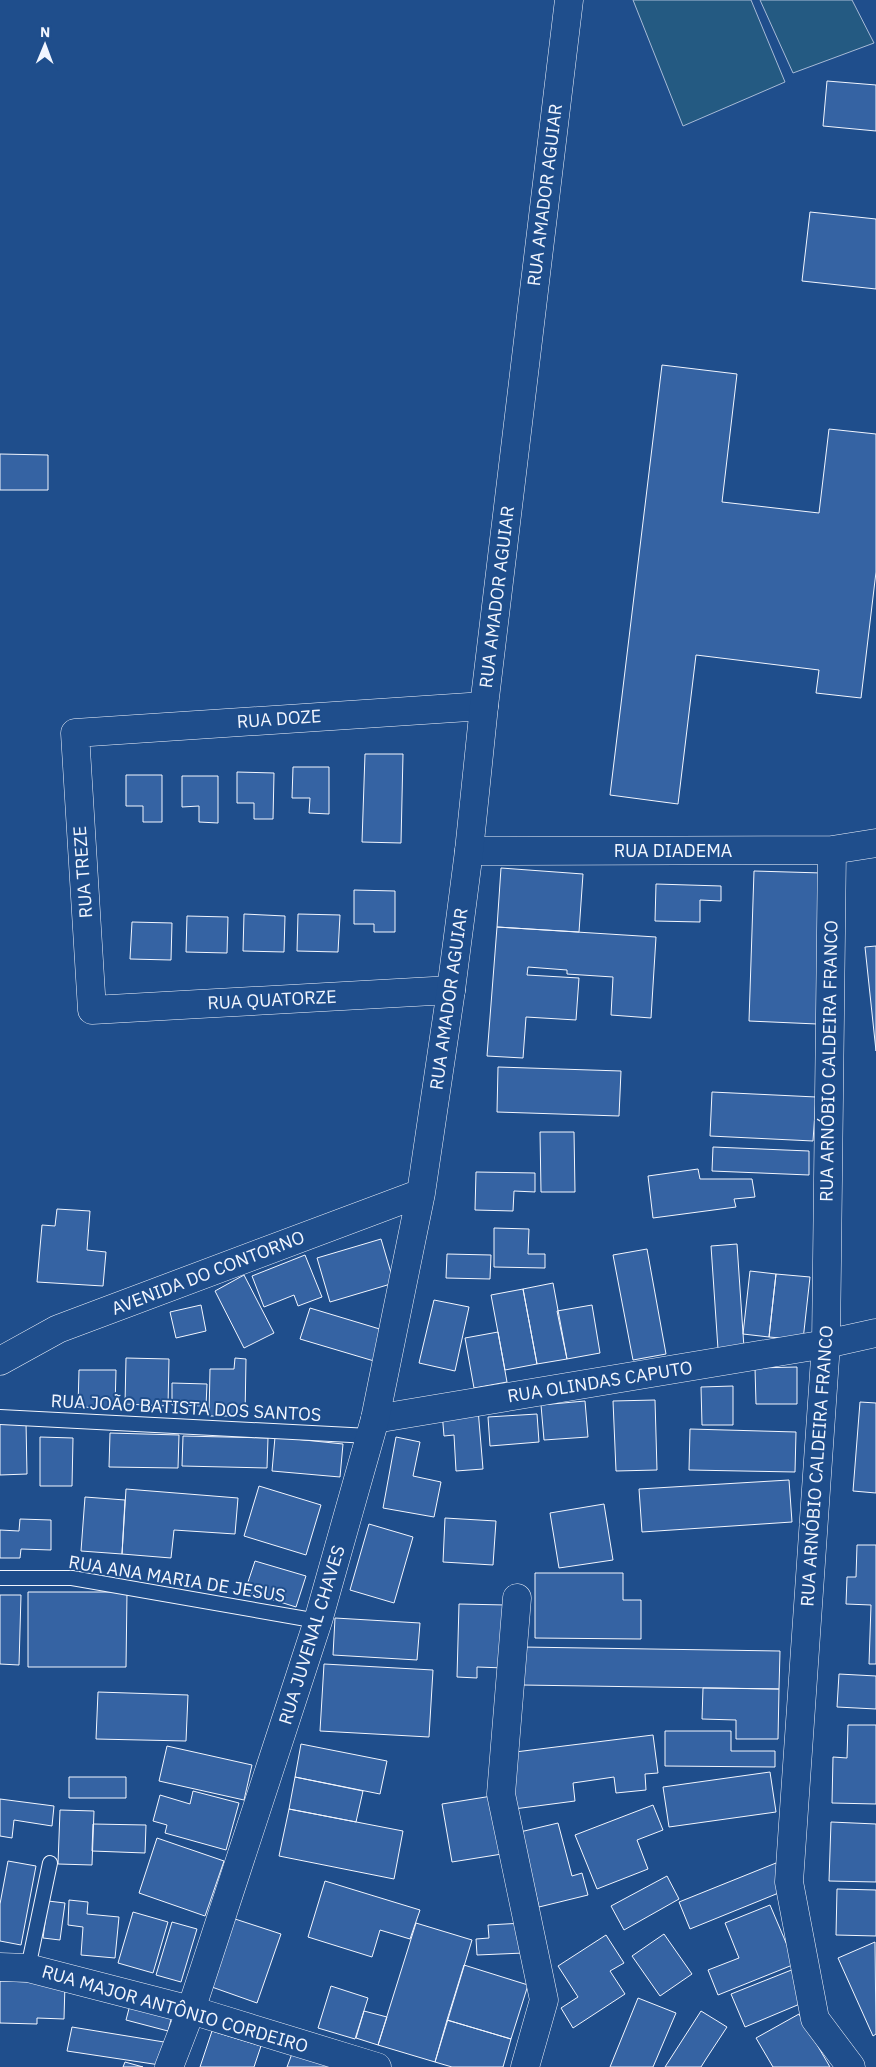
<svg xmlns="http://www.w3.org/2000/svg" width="876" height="2067" viewBox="0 0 876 2067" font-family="'IBM Plex Sans',sans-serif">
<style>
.green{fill:#245a82;stroke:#a8bbd7}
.building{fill:#3563a3;stroke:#f2f6ff}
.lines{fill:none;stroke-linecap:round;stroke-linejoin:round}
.service-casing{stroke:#f2f6ff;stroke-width:16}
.minor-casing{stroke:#f2f6ff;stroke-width:29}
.tertiary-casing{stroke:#f2f6ff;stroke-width:29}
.service{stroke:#1f4e8c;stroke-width:14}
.minor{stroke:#1f4e8c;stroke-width:28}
.tertiary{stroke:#1f4e8c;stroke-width:28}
.labels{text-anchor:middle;stroke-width:4;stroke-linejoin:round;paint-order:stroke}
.street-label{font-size:18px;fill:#f2f6ff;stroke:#1f4e8c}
</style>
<rect width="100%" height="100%" fill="#1f4e8c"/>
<path class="green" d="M633,0H751L785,82L683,126Z
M760,0H852L874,43L793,73Z"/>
<path class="building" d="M827,81L876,85V131L823,126Z
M810,212L876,219V289L802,281Z
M662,365L737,374L722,502L819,513L829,429L876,434V572L861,698L816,693L819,670L696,655L678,804L610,795Z
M0,454L48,455V490H0Z
M365,754H403L401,843L362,842Z
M293,767H329V814L309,813L310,798H292Z
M237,772L274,773L273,819H254V803H237Z
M126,775H162V822H143V806H126Z
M182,776H218V823L199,822V806L182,807Z
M501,868L583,874L579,932L497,927Z
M754,871L822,873L817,1024L749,1021Z
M656,884L721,886V901L700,900V922L655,921Z
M354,890L395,891V932H374V924H354Z
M244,914L285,916L284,952L243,951Z
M298,914L340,915L338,952L297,951Z
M187,916L228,917L227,953L186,952Z
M132,922L172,923L171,960L130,959Z
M497,927L656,937L651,1018L611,1015L613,977L567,974V970L528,967L527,975L579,978L576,1020L526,1017L523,1058L487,1056Z
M876,946V1051L865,947Z
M498,1067L621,1071L619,1116L497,1112Z
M712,1092L816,1097L813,1141L710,1136Z
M540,1132H574L575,1192H541Z
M713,1147L809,1151V1175L712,1171Z
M698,1169L700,1179H752L755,1197L734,1199L736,1207L653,1218L648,1176Z
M476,1172L535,1173V1192L514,1191L513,1211L475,1210Z
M57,1209L90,1211L87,1250L106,1252L103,1286L37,1282L42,1225L55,1226Z
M494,1228L529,1229L528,1254H545V1268L494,1267Z
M381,1239L394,1283L330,1302L317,1258Z
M737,1244L744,1348L718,1349L711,1246Z
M647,1249L666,1354L633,1360L613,1255Z
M447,1254L491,1255L490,1279L446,1278Z
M305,1255L322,1297L298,1306L294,1295L264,1307L252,1276Z
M750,1271L776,1274L769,1337L743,1334Z
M776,1274L810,1277L803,1340L769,1337Z
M244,1275L274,1333L244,1348L215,1291Z
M553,1283L567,1359L537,1364L523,1289Z
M523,1289L537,1364L505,1370L491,1295Z
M434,1300L469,1307L455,1371L419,1363Z
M201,1305L206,1331L176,1338L170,1312Z
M592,1305L600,1353L567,1359L557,1311Z
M310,1308L383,1330L374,1361L300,1339Z
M498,1332L507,1382L474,1388L465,1338Z
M126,1358L169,1359L168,1406L125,1404Z
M235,1358L246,1359L245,1416H209L210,1369H234Z
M797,1367V1404H756L755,1368Z
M79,1370H116L115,1408L78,1407Z
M172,1383L207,1384L206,1406L172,1405Z
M733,1386V1425H702L701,1387Z
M655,1400L657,1470L616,1471L613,1401Z
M585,1401L588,1437L544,1440L541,1405Z
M860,1402L876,1403V1493L853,1491Z
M478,1409L483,1469L456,1471L454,1435L444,1436L442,1412Z
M537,1414L539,1442L490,1446L488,1417Z
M26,1422L27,1474L0,1475V1423Z
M690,1429L796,1432L795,1472L689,1470Z
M110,1433L179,1435L178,1468L109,1467Z
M183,1436L268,1438L267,1468L182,1466Z
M40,1437L73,1438L72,1486H40Z
M275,1437L343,1444L340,1477L272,1471Z
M396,1437L420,1442L413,1476L441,1482L434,1517L383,1508Z
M789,1480L792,1522L642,1532L639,1489Z
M259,1486L321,1505L306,1555L244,1536Z
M126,1489L238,1498L235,1534L174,1530L171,1558L122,1554Z
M85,1497L125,1500L122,1554L81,1551Z
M604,1504L613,1560L559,1568L550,1513Z
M445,1518L496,1521L493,1565L443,1562Z
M20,1519L51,1520V1550L21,1549L20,1558H0V1530L19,1531Z
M369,1524L413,1537L394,1603L350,1590Z
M857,1545H876V1664H869L871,1605L846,1604L847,1577H856Z
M255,1561L306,1576L296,1607L245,1591Z
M535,1573H623V1600H641V1639L535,1638Z
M28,1592H127L126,1667H28Z
M0,1595H21L19,1665L0,1664Z
M459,1604L506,1605L505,1668L477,1667V1678L457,1677Z
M335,1618L420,1623L417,1660L333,1655Z
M522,1647L780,1651L779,1689L522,1685Z
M324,1664L433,1670L429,1737L320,1731Z
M839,1674L876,1676V1709L837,1707Z
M703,1688L779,1689L778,1739H736V1720L702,1719Z
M98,1692L188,1695L186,1741L96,1739Z
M848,1725H876V1804L832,1803L833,1757L847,1758Z
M665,1731H731V1751H775V1767L665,1766Z
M653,1735L658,1773L645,1774L646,1790L616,1793L614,1777L573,1783L575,1801L514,1809L507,1753Z
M301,1744L387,1761L380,1794L295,1777Z
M167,1746L252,1765L244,1800L159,1781Z
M770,1772L776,1812L669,1827L663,1787Z
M69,1777H126V1798H69Z
M295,1777L363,1791L356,1822L289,1809Z
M193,1791L239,1803L226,1850L165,1833L167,1825L153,1821L160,1795L190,1804Z
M492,1796L502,1854L452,1862L442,1804Z
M0,1799L54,1806L52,1826L14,1820L12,1838L0,1836Z
M653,1805L663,1830L637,1840L648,1869L597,1889L575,1835Z
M289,1809L403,1831L394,1879L279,1856Z
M60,1810L94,1811L92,1865L58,1864Z
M831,1822L876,1824V1882L829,1881Z
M558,1823L572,1876L582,1873L588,1895L539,1907L520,1832Z
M93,1824L146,1825L145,1853L92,1851Z
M157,1838L224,1861L205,1916L139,1893Z
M8,1861L36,1866L21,1945L0,1941V1904Z
M776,1863L786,1890L690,1929L679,1902Z
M667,1876L679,1899L624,1930L611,1906Z
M325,1881L420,1910L410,1939L380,1930L372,1957L308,1937Z
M837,1889L876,1890V1936L836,1935Z
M69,1900L88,1902L87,1914L119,1917L115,1958L81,1955L83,1927L68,1925Z
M48,1901L65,1903L60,1940L43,1938Z
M770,1905L795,1964L718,1995L708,1970L739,1958L725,1923Z
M133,1912L168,1922L153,1973L118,1963Z
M232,1918L281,1934L257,2003L209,1986Z
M172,1922L197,1929L181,1982L156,1975Z
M416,1923L472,1940L435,2062L378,2045Z
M523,1923L524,1953L477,1955L476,1939L489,1938L488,1925Z
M664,1934L692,1974L660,1996L632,1956Z
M606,1935L624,1963L610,1971L625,1994L573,2028L561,2008L578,1997L558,1966Z
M875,1942L876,2034L873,2036L838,1958Z
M464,1965L528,1985L511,2039L447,2020Z
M794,1969L807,2001L745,2027L731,1994Z
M0,1981L65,1983L64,2019L37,2018V2024L0,2023Z
M331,1986L368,1998L355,2039L318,2028Z
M638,1998L676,2013L653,2067H610Z
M131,2001L173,2012L168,2031L126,2020Z
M364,2011L387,2017L378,2045L356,2038Z
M701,2011L727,2027L706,2059L701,2067H665Z
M799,2014L830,2067H773L756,2038Z
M447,2020L511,2039L503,2067H452L435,2062Z
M72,2027L164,2042L160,2065L67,2051Z
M212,2031L261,2046L254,2067H200Z
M293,2051L343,2067H287Z
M125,2062L143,2067H123Z"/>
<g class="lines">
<g class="service-casing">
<path id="service" d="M0,1417L370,1436
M0,1578H72L318,1621
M28,1968L50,1863"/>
</g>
<g class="minor-casing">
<path id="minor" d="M832,850L826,1344L789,1882L815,2019L851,2067
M469,851L832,850L876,843
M451,990L92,1010L75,733L484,706
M375,1419L826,1344L876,1333
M517,1598L501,1794L544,2000L525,2067
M0,1967L28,1968L191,2010L377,2067"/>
</g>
<g class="tertiary-casing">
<path id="tertiary" d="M0,1361L58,1329L421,1193
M169,2067L191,2010L318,1621L375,1419L421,1193L451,990L469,851L484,706L569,0"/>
</g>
<use href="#service" class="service"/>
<use href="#minor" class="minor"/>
<use href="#tertiary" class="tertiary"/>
</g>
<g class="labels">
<g class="street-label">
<text transform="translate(545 195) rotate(-83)" y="6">RUA AMADOR AGUIAR</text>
<text transform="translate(497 597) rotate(-83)" y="6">RUA AMADOR AGUIAR</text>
<text transform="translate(279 719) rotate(-4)" y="6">RUA DOZE</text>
<text x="673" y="857">RUA DIADEMA</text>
<text transform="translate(83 872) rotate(-94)" y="6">RUA TREZE</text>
<text transform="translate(449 999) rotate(-82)" y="6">RUA AMADOR AGUIAR</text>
<text transform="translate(272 1000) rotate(-3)" y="6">RUA QUATORZE</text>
<text transform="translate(829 1061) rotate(-89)" y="6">RUA ARNÓBIO CALDEIRA FRANCO</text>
<text transform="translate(208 1273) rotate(-21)" y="6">AVENIDA DO CONTORNO</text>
<text transform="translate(600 1382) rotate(-9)" y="6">RUA OLINDAS CAPUTO</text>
<text transform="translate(186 1408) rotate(3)" y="6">RUA JOÃO BATISTA DOS SANTOS</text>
<text transform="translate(817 1466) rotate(-86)" y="6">RUA ARNÓBIO CALDEIRA FRANCO</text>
<text transform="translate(177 1579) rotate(9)" y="6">RUA ANA MARIA DE JESUS</text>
<text transform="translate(312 1635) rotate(-73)" y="6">RUA JUVENAL CHAVES</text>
<text transform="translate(175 2009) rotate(16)" y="6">RUA MAJOR ANTÔNIO CORDEIRO</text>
</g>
</g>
<g transform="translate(45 45) rotate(1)" stroke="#1f4e8c" stroke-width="4" paint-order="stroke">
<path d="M0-4L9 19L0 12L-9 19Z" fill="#f2f6ff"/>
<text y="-8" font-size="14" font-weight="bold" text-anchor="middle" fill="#f2f6ff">N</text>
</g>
</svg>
